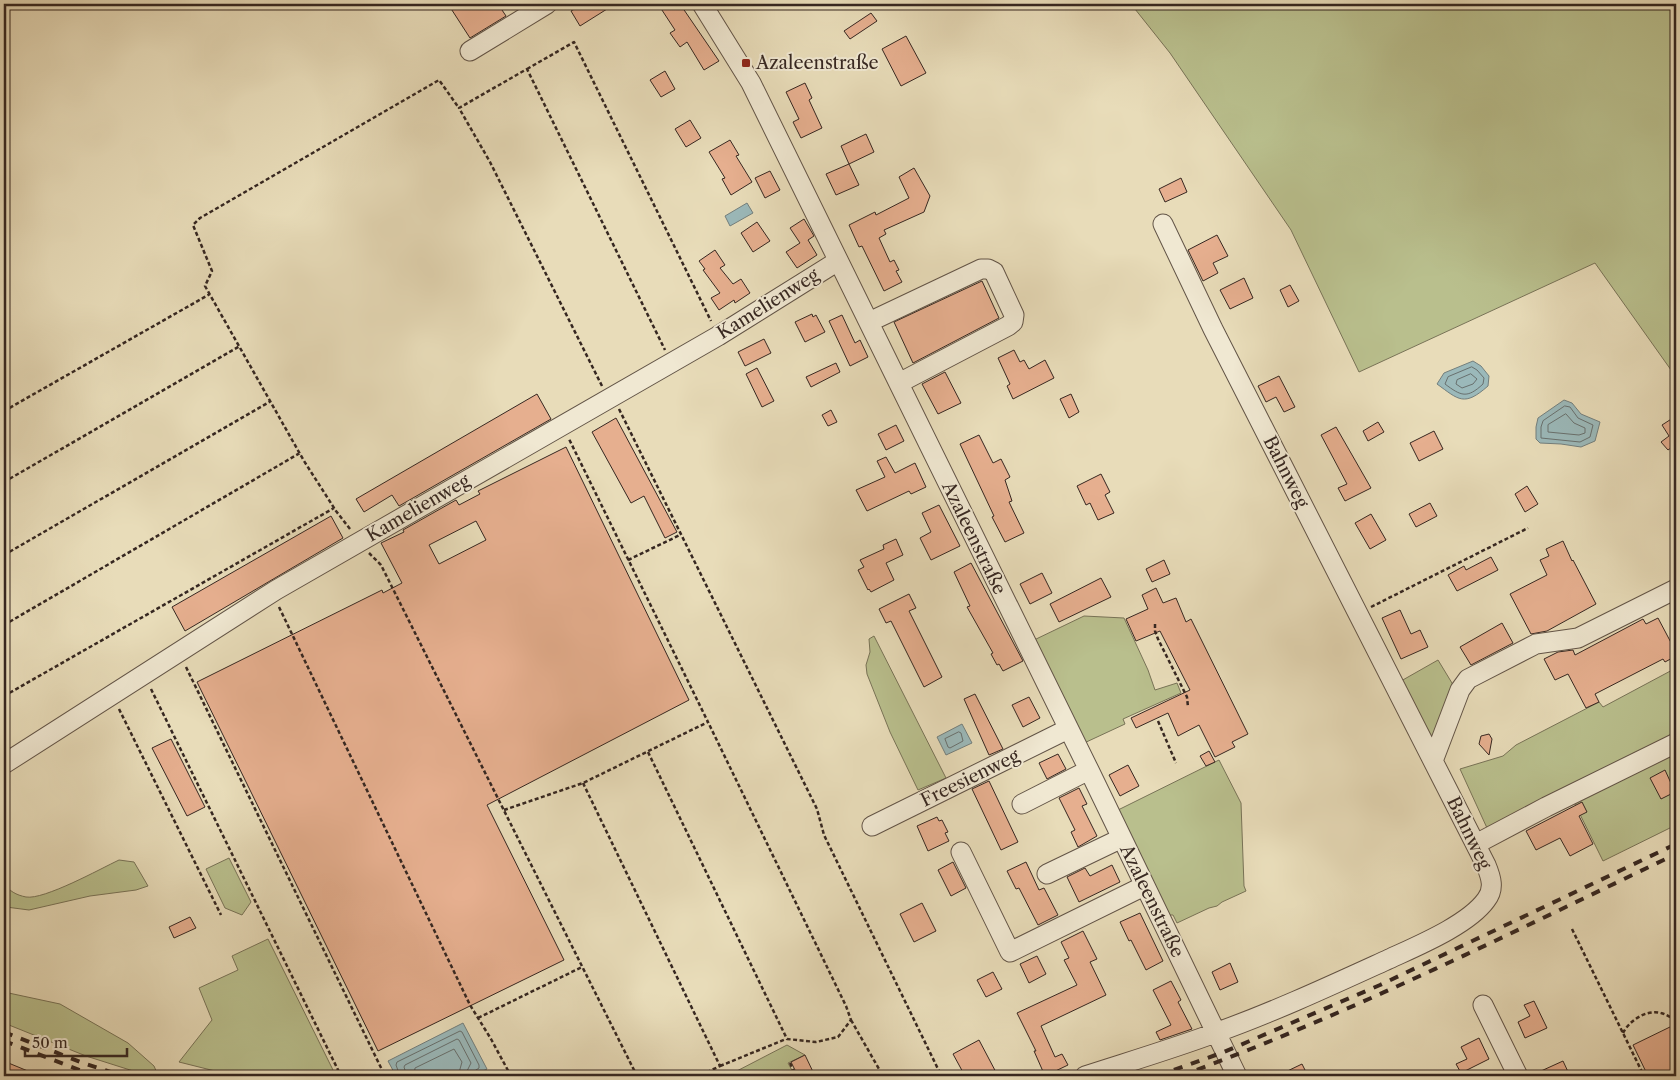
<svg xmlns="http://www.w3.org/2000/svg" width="1680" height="1080" viewBox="0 0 1680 1080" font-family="'Libre Caslon Text',serif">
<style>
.green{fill:#b9bf8d;stroke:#787357}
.water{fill:#9bb9ba;stroke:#737f7d}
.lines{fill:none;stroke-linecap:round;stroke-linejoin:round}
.shore{stroke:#68706e;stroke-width:1}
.building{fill:#e6af8f;stroke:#362721;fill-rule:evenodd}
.minor-casing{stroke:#625447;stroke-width:21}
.path{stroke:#362721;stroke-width:2.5;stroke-dasharray:4 2.5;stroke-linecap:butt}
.minor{stroke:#f0e8d2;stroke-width:19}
.rail{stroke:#362721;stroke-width:4;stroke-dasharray:9 9;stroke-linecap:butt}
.poi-dot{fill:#8f2418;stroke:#f0e8d2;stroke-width:2}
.labels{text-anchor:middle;stroke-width:4;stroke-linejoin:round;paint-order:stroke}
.poi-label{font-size:18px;fill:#362721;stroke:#f0e8d2;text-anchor:start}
.street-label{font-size:18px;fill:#362721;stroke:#f0e8d2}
</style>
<rect width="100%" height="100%" fill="#e8dcb9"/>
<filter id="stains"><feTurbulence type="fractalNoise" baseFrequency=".004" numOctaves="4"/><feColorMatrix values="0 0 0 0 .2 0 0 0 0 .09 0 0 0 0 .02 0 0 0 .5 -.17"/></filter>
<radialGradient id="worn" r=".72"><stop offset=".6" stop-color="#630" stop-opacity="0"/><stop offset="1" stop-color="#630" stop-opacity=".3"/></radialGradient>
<path class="green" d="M1131,4H1676V377L1595,263L1359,372L1291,230L1170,53Z
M1084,616L1124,618L1148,670L1155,690L1177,683L1181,693L1123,719L1125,724L1082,744L1032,641Z
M874,636L946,778L918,790L890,732L867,674L866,665L870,652L869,639Z
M1438,660L1455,688L1433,744L1401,681Z
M1676,668V734L1487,828L1460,769L1503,756L1516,745L1599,702L1603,707Z
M1676,738V825L1603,861L1568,790Z
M1219,760L1241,803L1244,886L1246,891L1222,902L1217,906L1209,908L1177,923L1173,915H1168L1116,811Z
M229,858L251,902L242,915L225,908L206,869Z
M119,860L134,862L148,886L136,890L90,896L29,910L6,907L4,904V883C9,891 16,895 26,897C44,900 100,869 119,860Z
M268,939L336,1076H235L179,1062L212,1020L199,988L238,970L232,956Z
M4,992L60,1004L128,1043L154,1066L157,1073L169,1076H149L86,1056L4,1023Z
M787,1045L805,1055L788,1063L795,1076H733V1073Z"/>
<path class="water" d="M747,203L753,213L730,226L725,216Z
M1473,361L1481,366L1489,376L1488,386C1464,407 1459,400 1437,384L1444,373Z
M1564,400L1572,403L1581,414L1600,422L1595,441L1581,447L1561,444L1540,443L1536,439V427L1538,418Z
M962,724L972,743L946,755L937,737Z
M463,1023L487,1069L473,1076H396L388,1061Z"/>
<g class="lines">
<path class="shore" d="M1472,367L1477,370L1484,378L1483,384C1467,399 1461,396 1445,384L1448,377Z
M1471,374L1477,379L1473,384L1462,388L1456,384L1457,380Z
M1565,406L1570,407L1578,418L1593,425L1590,437L1580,442L1541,438V427L1543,421Z
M1566,414L1574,423L1585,428V433L1579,435L1548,432V425Z
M959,732L961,733L963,741L950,748L948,747L945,739Z
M400,1076L396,1065L397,1062L460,1031L462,1032L479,1065V1068L473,1072L472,1076
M407,1076L404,1067L405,1065L457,1039L459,1040L471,1063L467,1071L466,1076
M414,1076L415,1068L454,1049L462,1062L458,1076"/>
</g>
<path class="building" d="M448,4H498L506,16L470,38Z
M590,4H615L580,26L571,11L580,6L582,9Z
M658,4H680L719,61L704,70L687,42L680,47L670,33L675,30Z
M871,13L877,21L850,39L844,31Z
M906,36L926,73L901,86L882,49Z
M665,71L675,89L661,97L650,80Z
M805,83L812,98L809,100L822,128L801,138L793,122L799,119L786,92Z
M690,120L701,138L686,147L675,129Z
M866,134L874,152L849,164L841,146Z
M730,140L739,155L736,156L752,182L731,195L722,179L725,178L709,152Z
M849,164L859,185L836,195L826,174Z
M914,168L930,196L924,212L884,230L886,234L879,238L890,262L894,260L899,270L896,271L902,282L884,291L862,246L859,247L849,225L875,212L876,215L909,198L899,177Z
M770,171L780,190L765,198L755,178Z
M1181,178L1187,192L1165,202L1159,189Z
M804,219L814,236L808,240L817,255L797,268L786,252L800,243L790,228Z
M757,222L770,241L753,252L741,233Z
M1217,235L1228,256L1213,263L1218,273L1203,281L1188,250Z
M715,250L725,265L720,268L733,284L741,279L750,293L735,303L734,300L719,310L711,298L720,293L703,270L705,269L699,261Z
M1244,278L1253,298L1230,309L1220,290Z
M982,281L999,318L913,363L894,322Z
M1290,285L1299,301L1288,307L1280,290Z
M812,314L813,317L816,315L825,332L805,342L795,322Z
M842,315L855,343L860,340L868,357L850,366L829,321Z
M764,339L771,353L745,366L738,352Z
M1014,350L1020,362L1024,360L1029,369L1045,360L1054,378L1013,399L1007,386L1010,384L998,358Z
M836,363L840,372L811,387L806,377Z
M757,368L774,401L762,407L746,374Z
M945,372L961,403L938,414L922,384Z
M1279,376L1295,407L1284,412L1276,397L1266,402L1258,386Z
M537,394L551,419L399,506L392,495L364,512L356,499Z
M1071,394L1079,412L1069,418L1060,399Z
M831,410L837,422L828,426L822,415Z
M1676,416V446L1675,445L1668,450L1661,442L1669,436L1662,425Z
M616,418L677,532L665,538L644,496L631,503L592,432Z
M1378,422L1384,432L1368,441L1363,431Z
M896,425L904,441L886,450L878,434Z
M1336,427L1371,488L1345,501L1338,488L1347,484L1321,435Z
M1434,431L1443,449L1419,461L1410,443Z
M979,435L993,463L1001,459L1010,477L1005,480L1012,501L1009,502L1024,533L1005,542L992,517L994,516L960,444Z
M566,447L689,700L487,805L564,960L378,1051L197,682L382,590L383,593L402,583L381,543L404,532L403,530L456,500L459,505L480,494L478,491ZM476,521L486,540L439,564L429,545Z
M886,457L895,473L915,463L926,487L911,494L909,491L867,511L856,490L885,477L877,461Z
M1101,474L1110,492L1105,495L1114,513L1098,520L1090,503L1086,505L1077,486Z
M1527,486L1538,504L1525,512L1515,494Z
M1430,503L1437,516L1416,527L1409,514Z
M939,505L960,546L931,560L920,538L931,532L922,513Z
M1371,514L1386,540L1370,549L1355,523Z
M331,516L343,538L185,631L172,607Z
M896,539L903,555L886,563L894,580L871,592L869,589L868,590L858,570L864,567L860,560L884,549L883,545Z
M1563,541L1572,561L1573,560L1596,604L1547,631L1531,634L1510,594L1547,575L1540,560L1549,556L1546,549Z
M1491,557L1498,570L1457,591L1448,575L1464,566L1466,570Z
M1164,560L1170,574L1152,582L1146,569Z
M971,563L1023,661L1003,671L999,664L997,665L991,654L993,653L967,607L970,606L954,572Z
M1042,573L1052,593L1030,604L1020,584Z
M1101,578L1111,597L1059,622L1050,604Z
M1156,588L1163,603L1176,598L1186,622L1191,619L1248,734L1232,742L1235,747L1215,757L1199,725L1178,736L1168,713L1136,728L1131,718L1190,690L1160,631L1136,641L1126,619L1148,609L1142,595Z
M909,594L916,608L909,611L942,677L924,687L891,621L886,623L879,609Z
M1400,610L1411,634L1420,630L1428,647L1401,659L1382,618Z
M1658,618L1676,652V656L1665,662L1663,659L1595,694L1599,702L1586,708L1568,674L1555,680L1544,659L1558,652L1573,650L1575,655L1643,619L1646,624Z
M1502,623L1513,643L1471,665L1460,647Z
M975,694L1003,749L989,755L964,699Z
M1029,697L1040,718L1023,727L1012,705Z
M1489,734L1492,739L1489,755L1479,744L1481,736Z
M171,739L205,807L187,816L152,748Z
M1209,751L1215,762L1206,766L1200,756Z
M1058,754L1066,769L1047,779L1039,763Z
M1128,765L1139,786L1120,796L1109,775Z
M1665,770L1675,792L1661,799L1650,778Z
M989,781L1018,842L1001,850L972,789Z
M1079,788L1087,804L1082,806L1097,836L1078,847L1071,832L1075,830L1059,798Z
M1582,802L1587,812L1579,816L1593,844L1570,856L1560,838L1536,850L1526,831Z
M937,817L939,821L942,820L948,832L945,833L949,841L928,851L917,826Z
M953,862L966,888L951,896L938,870Z
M1026,862L1039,890L1044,888L1058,915L1038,925L1019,888L1016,889L1007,871Z
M1112,865L1120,882L1079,902L1067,877L1085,868L1090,876Z
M922,903L936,931L914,942L900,914Z
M1140,913L1163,961L1146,970L1131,940L1129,941L1120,922Z
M190,917L196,928L174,938L169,927Z
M1083,931L1097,959L1090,962L1106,995L1041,1026L1055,1057L1062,1054L1068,1065L1045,1076L1034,1051H1036L1017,1013L1077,985L1064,960L1069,958L1061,942Z
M1037,956L1046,974L1029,983L1020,964Z
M1230,963L1238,982L1220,990L1212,972Z
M993,972L1002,989L986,997L977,980Z
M1171,981L1181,1000L1178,1002L1192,1029L1160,1040L1156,1032L1171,1025L1153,990Z
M1534,1001L1547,1028L1525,1038L1518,1022L1530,1016L1524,1005Z
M1672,1026L1676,1035V1073L1669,1076H1648L1633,1045Z
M1479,1038L1489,1059L1461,1073L1456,1064L1467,1059L1461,1047Z
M979,1040L998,1076H965L953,1054Z
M805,1055L815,1076H798L791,1062Z
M1563,1061L1570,1076H1530Z
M6,1062L40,1076H9L4,1072Z
M1302,1064L1308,1076H1277Z"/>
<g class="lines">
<g class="minor-casing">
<path id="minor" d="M702,4L751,83L1089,770L1237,1076
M470,51L547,4
M869,322L981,269H988L994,272L1014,315L1013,322L1008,326L899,383
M1433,761L1460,690L1468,679L1536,644L1578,638L1676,589
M4,764L276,590L718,336L838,261
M1022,804L1089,770
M872,826L1068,729
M1476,844L1546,807L1676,743
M961,852L1010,952L1144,886
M1047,874L1122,838
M1483,1005L1518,1076
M1085,1076C1128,1062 1172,1049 1215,1033C1274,1012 1332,985 1389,959C1417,946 1468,925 1486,900C1495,889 1491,877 1486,865L1213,329L1163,224"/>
</g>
<path class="path" d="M527,69L574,42L711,321
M602,386L490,162L459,108L527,69L665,350
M619,409L817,809L824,835L939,1071V1076
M4,411L210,294
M4,482L240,346
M350,529L336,511L304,461L205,286L212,271L193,225L200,218L439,80L459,108
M369,553L381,565L637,1076
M4,555L271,401
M628,560L680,535
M279,607L470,1005L491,1039L511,1076
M1371,607L1528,528
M1155,624V631L1158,639L1187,697L1188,707
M4,625L300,453
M186,667L385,1076
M151,689L341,1076
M4,696L334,508
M119,709L221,915
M1158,721L1176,763
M648,752L787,1039L816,1042L838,1037L851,1020L846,1006L708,722
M583,783L720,1066L699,1076
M504,810L583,783L708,722L569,439
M1572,929L1644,1076
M478,1018L582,967
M851,1020L883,1076
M1623,1033C1629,1021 1646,1009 1661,1013C1666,1014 1671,1018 1676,1020
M790,1063L796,1076
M720,1066L786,1039
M4,1075L5,1076"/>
<use href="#minor" class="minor"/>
<path class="rail" d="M4,1032L83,1063L123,1076
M4,1041L95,1076
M1157,1076L1224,1052L1380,985L1676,844
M1180,1076C1350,1014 1513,932 1676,854"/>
</g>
<rect class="poi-dot" x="741" y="58" width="10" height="10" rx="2.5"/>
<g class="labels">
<g class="poi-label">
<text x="756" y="69">Azaleenstraße</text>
</g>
<g class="street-label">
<text transform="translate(768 304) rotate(-32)" y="6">Kamelienweg</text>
<text transform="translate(1286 472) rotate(63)" y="6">Bahnweg</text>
<text transform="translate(418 508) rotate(-30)" y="6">Kamelienweg</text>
<text transform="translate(974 538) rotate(64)" y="6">Azaleenstraße</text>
<text transform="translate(970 778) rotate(-26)" y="6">Freesienweg</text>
<text transform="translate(1469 833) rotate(64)" y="6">Bahnweg</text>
<text transform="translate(1152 901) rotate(64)" y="6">Azaleenstraße</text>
</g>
</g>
<rect width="1680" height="1080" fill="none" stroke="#e8dcb9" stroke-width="20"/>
<rect x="5" y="5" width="1670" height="1070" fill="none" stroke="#362721" stroke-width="2.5"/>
<rect x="10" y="10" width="1660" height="1060" fill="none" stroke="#362721"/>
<path d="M25 1048v8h102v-8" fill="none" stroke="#362721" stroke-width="2.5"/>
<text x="32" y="1048" font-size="15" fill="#362721" stroke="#f0e8d2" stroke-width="4" paint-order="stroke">50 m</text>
<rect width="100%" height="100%" filter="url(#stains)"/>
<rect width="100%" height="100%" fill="url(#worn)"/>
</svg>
